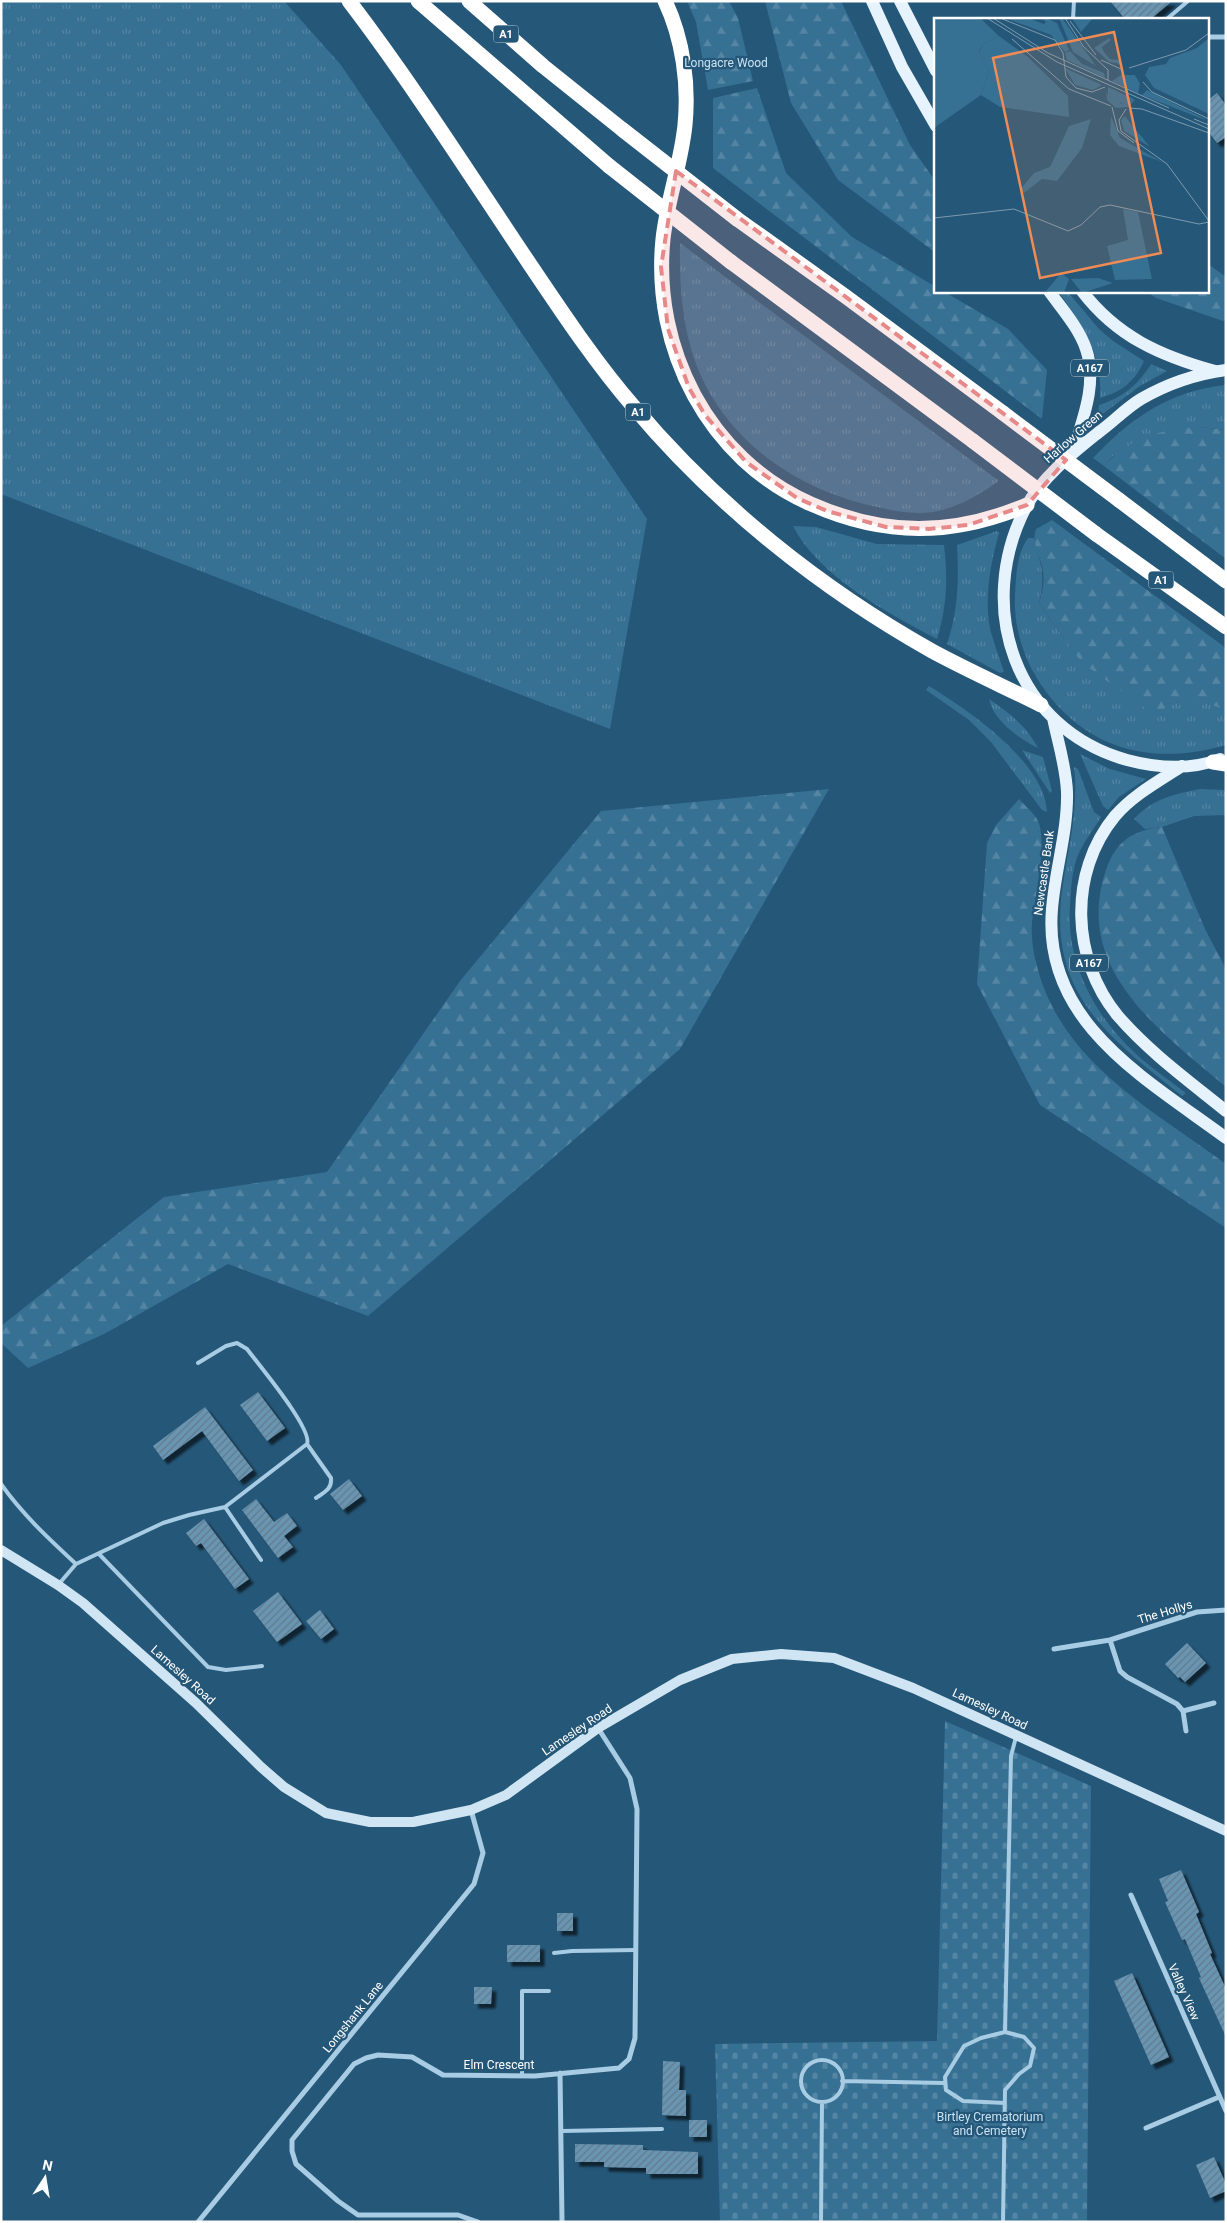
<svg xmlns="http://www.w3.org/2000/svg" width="1227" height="2223" viewBox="0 0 1227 2223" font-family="Roboto,sans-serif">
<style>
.grass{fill:url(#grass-tufts)}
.forest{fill:url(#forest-firs)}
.cemetery{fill:url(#cemetery-stones)}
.building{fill:url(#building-hatch);filter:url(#shadow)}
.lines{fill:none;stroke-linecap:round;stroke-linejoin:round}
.lane{stroke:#a7cce3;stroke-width:4}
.street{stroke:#a7cce3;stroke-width:5}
.secondary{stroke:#d0e5f3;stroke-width:10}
.primary{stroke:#e6f2fc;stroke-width:12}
.highway{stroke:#fff;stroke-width:15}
.highway-bridge{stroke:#fff;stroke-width:15}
.marked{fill:#e88989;fill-opacity:0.2;stroke:#e88989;stroke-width:4;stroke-dasharray:10 6;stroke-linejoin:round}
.labels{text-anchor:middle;stroke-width:4.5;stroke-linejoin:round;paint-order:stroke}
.shield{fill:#255778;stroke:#becdd6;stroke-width:1}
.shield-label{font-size:11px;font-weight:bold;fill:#fff}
.park-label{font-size:12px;fill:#c9e3f3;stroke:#255778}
.street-label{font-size:12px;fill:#fff;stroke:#255778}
.inset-road{fill:none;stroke:#7c9aae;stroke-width:1}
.view{fill:#ef8b55;fill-opacity:0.15;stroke:#ef8b55;stroke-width:2.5}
.inset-edge{fill:none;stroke:#fff;stroke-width:2.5}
</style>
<defs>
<pattern id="grass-tufts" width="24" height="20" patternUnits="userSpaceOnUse" patternTransform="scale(1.25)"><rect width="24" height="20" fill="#367093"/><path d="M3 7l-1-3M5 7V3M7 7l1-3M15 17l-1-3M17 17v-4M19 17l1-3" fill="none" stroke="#5485a3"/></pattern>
<pattern id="forest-firs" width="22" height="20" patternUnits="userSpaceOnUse" patternTransform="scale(1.25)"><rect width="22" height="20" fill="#367093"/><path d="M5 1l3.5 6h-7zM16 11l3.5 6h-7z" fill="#5485a3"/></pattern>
<pattern id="cemetery-stones" width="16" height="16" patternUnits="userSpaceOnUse" patternTransform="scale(1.25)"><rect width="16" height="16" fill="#367093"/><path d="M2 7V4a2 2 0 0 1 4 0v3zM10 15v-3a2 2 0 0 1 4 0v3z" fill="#5485a3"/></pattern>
<pattern id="building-hatch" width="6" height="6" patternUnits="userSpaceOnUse" patternTransform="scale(1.25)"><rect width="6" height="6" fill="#6a95b1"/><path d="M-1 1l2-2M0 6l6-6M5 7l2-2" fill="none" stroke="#607b8e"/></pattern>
<filter id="shadow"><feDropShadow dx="4.5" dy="4.5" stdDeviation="1" flood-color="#0009"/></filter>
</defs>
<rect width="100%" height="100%" fill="#255778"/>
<path class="grass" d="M1,1H284L341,65L647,519L610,729L1,494Z
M680,243L960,452L999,481C980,494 961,506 938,511C920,515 899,512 882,508C815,495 751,459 714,400C684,353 679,297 680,243Z
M1058,291H1067L1099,329L1113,341L1144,361C1135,382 1121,392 1100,398C1103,354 1082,326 1058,291Z
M1151,364L1167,371L1140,386L1100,416L1098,414L1099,405C1122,398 1139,384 1151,364Z
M1226,385V430L1200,427L1113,456L1104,466L1093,458C1131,418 1169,391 1226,385Z
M793,526L816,527L877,544L944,545C948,578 947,607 937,639C889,614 818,576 793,526Z
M997,531L999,533C991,562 985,592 989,623C992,639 999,656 1004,672L1000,673L947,644C958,612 959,579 957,545Z
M1028,538H1034C1041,565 1046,575 1039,603L1071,648L1166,704L1196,700L1208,702L1226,710V745C1195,754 1164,757 1132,750C1065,735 1012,665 1015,597C1016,577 1016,555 1028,538Z
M929,686C968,710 1045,762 1047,812L1042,810L991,742L969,720L926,690Z
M989,699C1009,713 1026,725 1038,748C1018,738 994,721 989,699Z
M1022,750L1043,757L1052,791L1050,793Z
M1080,754L1110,769L1146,779L1119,797L1108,810L1103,806Z
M1074,767L1078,769L1094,812L1101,817C1094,829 1085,840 1079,853C1072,868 1071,888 1070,905C1066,962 1094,1015 1135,1053C1151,1068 1169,1080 1186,1093L1182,1096C1106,1035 1046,992 1063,884C1069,844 1079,807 1074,767Z
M1200,789L1226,790V815L1194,816L1162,827L1145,829L1134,819C1152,799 1174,794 1200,789Z"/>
<path class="forest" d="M687,1H729L738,18L753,81L708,90L696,22Z
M765,1H841L910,145L936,182V253L838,180L791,103Z
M757,88L786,173L852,237L936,287V291H943L1008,329L1047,370L1042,419L713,168V98Z
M1208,264L1226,277V320L1223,321L1156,298L1146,291H1208Z
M1200,427L1226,430V559L1104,466C1129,438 1164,428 1200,427Z
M1052,520L1226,648V710C1200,699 1193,701 1166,704L1163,714L1149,711L1081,662L1039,603C1042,593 1045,582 1043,572C1041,556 1031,544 1036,529Z
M829,789L680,1049L368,1316L228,1264L104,1334L28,1368L1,1343V1326L164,1197L327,1172L460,981L601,811Z
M1019,799C1025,806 1033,812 1037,819C1049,841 1034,898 1032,924C1031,936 1033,951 1036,962C1059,1061 1150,1108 1226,1164V1228L1040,1105L977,984L987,843L996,825Z
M1162,827L1205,929L1226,969V1087C1161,1032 1074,970 1105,873C1115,842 1130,831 1162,827Z"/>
<path class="cemetery" d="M945,1721L1091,1786L1087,2222H720L715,2044L937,2041Z"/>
<path class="building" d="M1110,1H1172L1151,19H1125Z
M1217,93L1226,105V137L1217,143L1208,131V100Z
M258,1392L285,1428L267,1441L240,1405Z
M205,1407L253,1470L239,1481L202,1431L163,1460L153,1446Z
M349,1479L362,1496L343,1510L330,1494Z
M256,1499L274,1522L287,1513L297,1526L284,1536L293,1547L278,1558L242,1510Z
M204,1519L249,1579L235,1589L201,1543L196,1546L186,1533Z
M278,1592L302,1624L277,1642L253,1611Z
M320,1610L334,1629L321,1639L306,1621Z
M1187,1643L1206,1663L1185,1682L1180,1677L1178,1678L1165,1664Z
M1181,1870L1199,1912L1196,1914L1212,1953L1210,1954L1226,1989V2037L1199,1978L1201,1977L1185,1939L1182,1940L1165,1902L1168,1901L1159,1879Z
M557,1913H573V1931H557Z
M507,1945H540V1962H507Z
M1132,1973L1169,2057L1151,2065L1114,1981Z
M474,1987H492L491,2004H474Z
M663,2061L680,2062L679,2090H686V2116L662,2115Z
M689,2120H707V2137H689Z
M575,2144L643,2145V2150L698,2152V2174H646V2168L604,2167V2162H575Z
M1214,2157L1226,2184V2191L1210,2198L1196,2165Z"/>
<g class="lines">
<path class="lane" d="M1073,19L1074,1
M1167,19L1188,1
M307,1444L331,1478C332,1489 325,1492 316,1498
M1,1484C22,1514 49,1539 76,1564
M225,1507L261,1560
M99,1554L208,1667L226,1670L262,1666
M58,1585L76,1564L163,1523L189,1515L225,1507L307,1444C313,1429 258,1364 247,1349L237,1343L226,1346L198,1363
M554,1953L572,1951L636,1950
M801 2081a21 21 0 1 1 42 0a21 21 0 1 1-42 0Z
M522,2076V1991H549
M842,2081L945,2083
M1005,2103L963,2101L946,2090L945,2077L964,2046L981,2038L1005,2032
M562,2131L662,2129
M821,2222L822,2102
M1003,2222L1005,2090L1019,2074L1030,2066L1034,2048L1024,2037L1005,2032L1011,1756L1016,1737"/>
<path class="street" d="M1208,37H1226
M1110,1640L1120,1671L1127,1677L1177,1704L1183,1711L1186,1731
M1054,1649L1110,1640L1197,1612L1226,1610
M1183,1711L1214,1703
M1131,1895L1226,2111
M560,2073L562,2222
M1146,2128L1219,2097
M198,2222L474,1884L483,1853L471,1810
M478,2222L458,2215H358L338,2201L296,2164L292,2151V2140L354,2064L366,2058L378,2055L412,2057L443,2075L535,2076L619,2068L629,2059L635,2038L637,1809L630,1778L598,1728"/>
<path class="secondary" d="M1,1550L58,1585L83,1603L196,1703L261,1767L284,1787L326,1813L370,1822H413L471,1810L506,1795L598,1728L680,1680L732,1659L781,1654L834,1658L913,1688L1226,1831"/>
<path class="primary" d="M872,1L902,67L936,126
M900,1L936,71
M1049,291C1062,309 1079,328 1086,349C1098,384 1082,421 1072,454
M1082,291C1117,337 1161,356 1215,371
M1053,718C1058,742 1066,767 1067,792C1068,831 1055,870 1052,909C1042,1023 1148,1080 1226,1138
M1220,759C1191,770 1157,768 1127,760C1015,729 974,607 1026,507C1042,477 1073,453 1099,432C1113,422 1126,408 1141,399C1167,384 1196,374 1226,370
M1182,766C1159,781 1133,795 1115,816C1068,873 1071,959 1118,1016C1149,1052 1189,1081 1226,1111"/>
<path class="highway" d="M349,1C413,85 470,175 529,263C562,312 595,362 633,406C716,505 820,588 932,651C967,670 1005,687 1041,705
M418,1L609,166
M469,1L543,66L623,130
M665,1C683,39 689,84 685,125C681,164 667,201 663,239C652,348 708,459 811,504C885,537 953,536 1027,505
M737,219L845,296L1003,413
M731,262L973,441
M1119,500L1226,581
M1096,534L1226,627
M1213,762L1226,764"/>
<path class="highway-bridge" d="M623,130L737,219
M609,166L731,262
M1003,413L1119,500
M973,441L1096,534"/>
</g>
<path class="marked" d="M676,171L1066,460L1027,505L968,525L929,529L886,527L827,511L797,498L746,462L705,415L689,388L668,329L661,267Z"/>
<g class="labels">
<g class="shield">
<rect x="493.5" y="25.5" width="25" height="17" rx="4"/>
<rect x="1071" y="359.5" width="38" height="17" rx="4"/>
<rect x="625.5" y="403.5" width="25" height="17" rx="4"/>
<rect x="1148.5" y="571.5" width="25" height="17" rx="4"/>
<rect x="1070" y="954.5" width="38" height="17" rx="4"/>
</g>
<g class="shield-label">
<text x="506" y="38">A1</text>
<text x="1090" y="372">A167</text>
<text x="638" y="416">A1</text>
<text x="1161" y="584">A1</text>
<text x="1089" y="967">A167</text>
</g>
<g class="park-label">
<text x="726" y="67">Longacre Wood</text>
<text x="990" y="2121">Birtley Crematorium<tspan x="990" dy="14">and Cemetery</tspan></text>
</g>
<g class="street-label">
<text transform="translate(1073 437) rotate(-41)" y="4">Harlow Green</text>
<text transform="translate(1044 873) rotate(-82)" y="4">Newcastle Bank</text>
<text transform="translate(1165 1612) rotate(-17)" y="4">The Hollys</text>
<text transform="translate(183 1675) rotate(42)" y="4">Lamesley Road</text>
<text transform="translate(990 1709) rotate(25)" y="4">Lamesley Road</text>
<text transform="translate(577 1730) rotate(-34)" y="4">Lamesley Road</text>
<text transform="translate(1184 1992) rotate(66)" y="4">Valley View</text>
<text transform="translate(353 2017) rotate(-51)" y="4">Longshank Lane</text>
<text x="499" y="2069">Elm Crescent</text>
</g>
</g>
<g transform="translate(934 18)">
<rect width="275" height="275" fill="#255778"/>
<path d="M138,0H159L147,14ZM65,18L94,39L134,78L135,99L66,89L47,77L55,53L45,35L49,26ZM275,20V96L220,70L211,57L215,49L232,46L236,40L263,30ZM131,50L168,67L159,72L141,67ZM172,72L174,78L187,86L201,82L194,89L182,90L173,82Z" fill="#367093"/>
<path d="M0,0H46L65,18L49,26L45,34L55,53L47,77L0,110ZM71,0H94L110,6L112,4L108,0H112L123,5L135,32L131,34L117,17ZM125,0H128L162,48L139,34ZM175,20L177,22L168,29L170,34L176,41L186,42L187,46L175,44L160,30ZM136,33L148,46L170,55L171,60L133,42L131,35ZM187,57H201L206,66L204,75L178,63ZM174,69L198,80L201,82L189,86L180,83L174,78ZM213,72L271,101V102L208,77ZM177,98L186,120L228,144L185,128L176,117ZM191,98L198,107L216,129L190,113L187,102ZM157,101L148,130L123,163L108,161L90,175L86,172L100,155L116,149L135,108Z" fill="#367093"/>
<path d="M189,191L204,194L218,261L181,262L173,228L194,222ZM127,255L135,261L130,275H115L112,273Z" fill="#367093"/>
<path d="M164,260L179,265L148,275L137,261Z" fill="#367093"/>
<path class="inset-road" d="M53,0L123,44L275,111M59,0L114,35L235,90M66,0L121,22L129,35L132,59L142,70L158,74L171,69M131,0L149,28L174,52V62M136,3L162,37M78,21L135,71L177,88M167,42L187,51M195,50L252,32L275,15M209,64L218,74L275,101M178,89L184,113L200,125M195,90L208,91L275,115M192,91L185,102L187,113L233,146L275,203M260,101L275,107M0,200L80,191L134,213L147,207L166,189L176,187L265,206L275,204"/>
<path class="view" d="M180,14L227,235L106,260L59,40Z"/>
<rect width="275" height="275" class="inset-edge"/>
</g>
<rect width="1227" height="2223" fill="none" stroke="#ffffff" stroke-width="5"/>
<g transform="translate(45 2178) rotate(12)" stroke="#255778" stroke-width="4" paint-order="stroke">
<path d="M0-4L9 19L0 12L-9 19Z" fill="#ffffff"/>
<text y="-8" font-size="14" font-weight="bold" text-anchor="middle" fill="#ffffff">N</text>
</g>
</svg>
